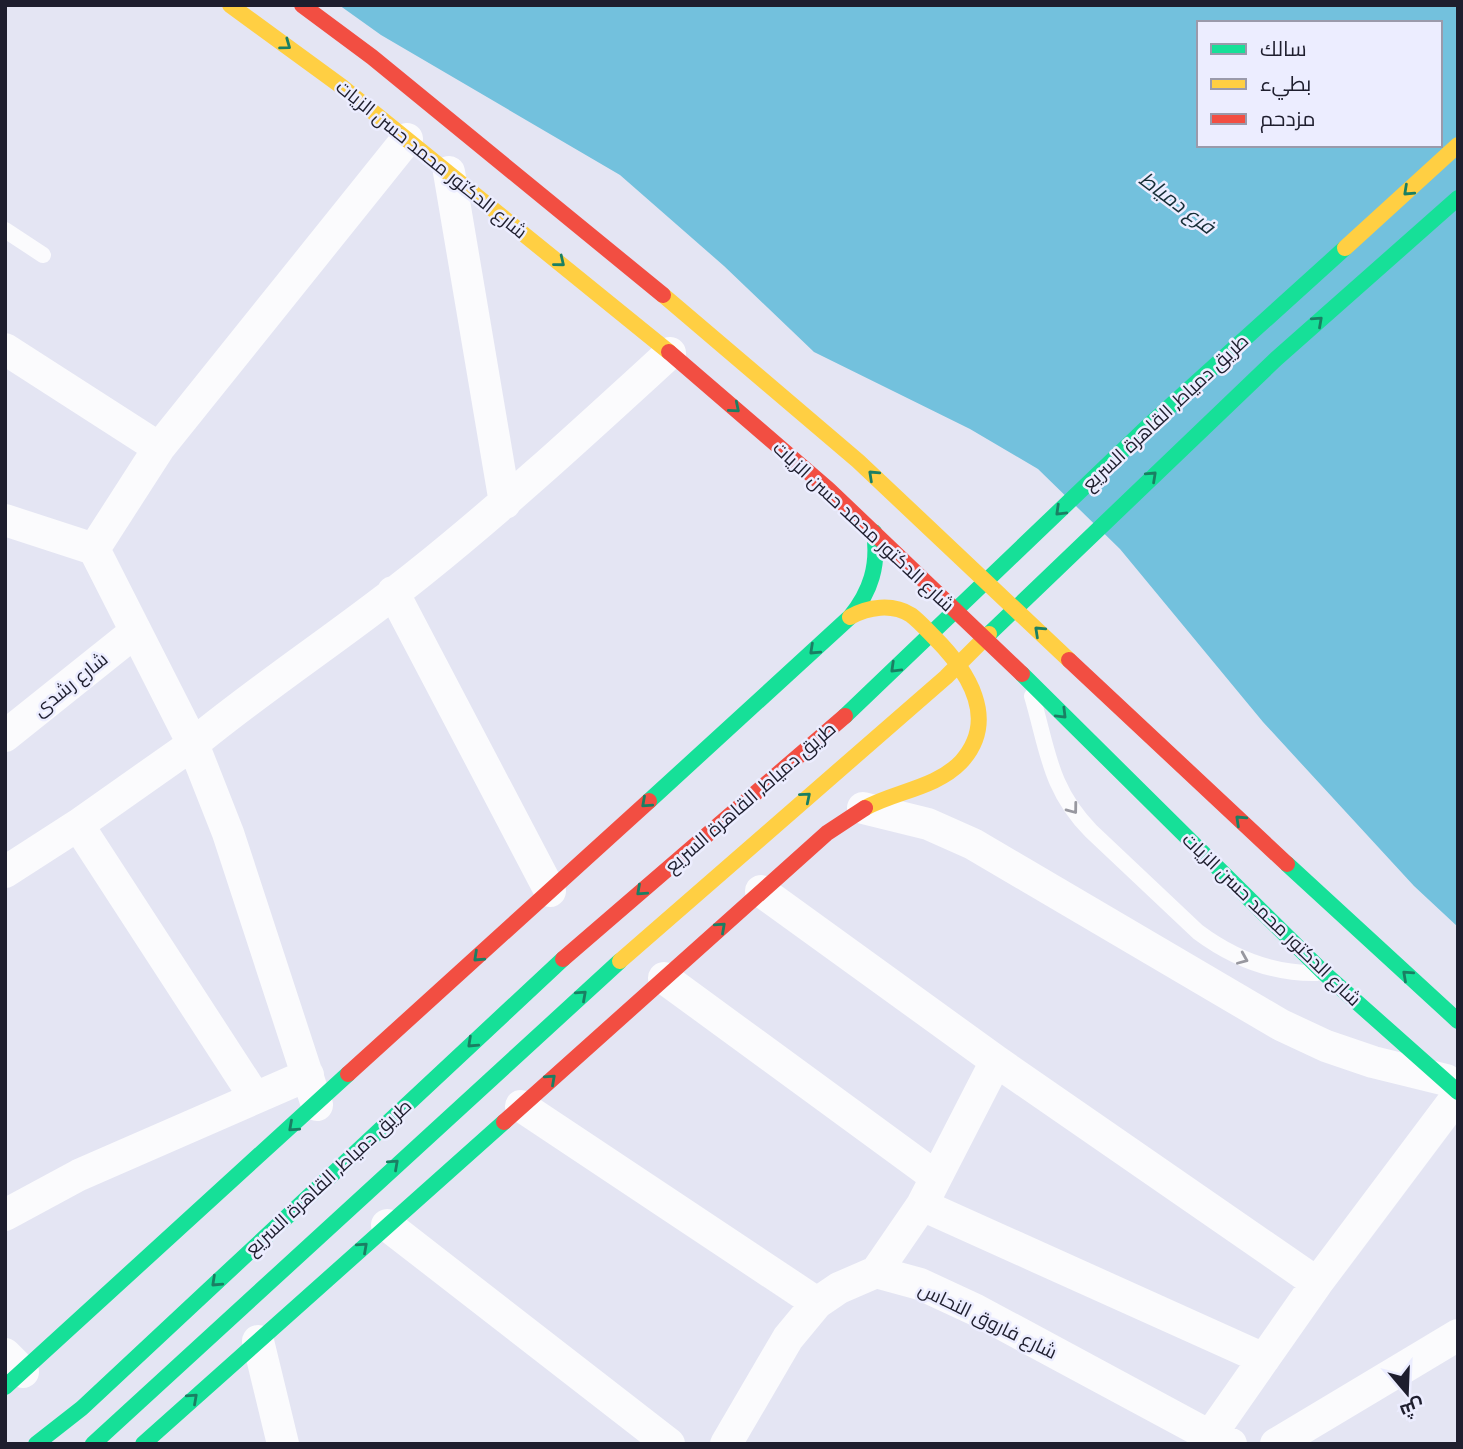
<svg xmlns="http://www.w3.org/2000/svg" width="1463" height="1449" viewBox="0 0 1463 1449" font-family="Roboto,Cairo,sans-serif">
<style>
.water{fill:#73c1dd;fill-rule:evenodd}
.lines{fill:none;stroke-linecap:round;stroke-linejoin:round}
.lane{stroke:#fbfbfd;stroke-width:16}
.street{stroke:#fbfbfd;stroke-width:32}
.fast{stroke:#16e098;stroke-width:16}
.slow{stroke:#ffcf43;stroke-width:16}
.jam{stroke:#f24e42;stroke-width:16}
.oneway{stroke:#1a7f63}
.oneway2{stroke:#9898a0}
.labels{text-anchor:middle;stroke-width:5;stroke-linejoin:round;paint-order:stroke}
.street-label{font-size:19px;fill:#1e1e2e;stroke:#ecedff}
.water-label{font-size:21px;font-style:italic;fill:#162e37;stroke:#ecedff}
</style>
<rect width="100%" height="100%" fill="#e4e5f3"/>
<path class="water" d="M339,5H1458V927L1414,886L1263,722L1120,549L1038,469L970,429L814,352L724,266L620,175L381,35ZM1199,23H1440V145H1199Z"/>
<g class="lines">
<path class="lane" d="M5,230L43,255
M1032,696C1048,750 1049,788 1091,831L1198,932C1233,958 1272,974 1317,973"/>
<path class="street" d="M449,172L505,503
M5,349L159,448
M5,520L94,549L193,744L78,825L5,872
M94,549L159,448L407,139
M393,592L550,891
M5,736L135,632
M863,808L928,824L973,844L1281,1025L1326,1046L1373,1062L1446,1080
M78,825L254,1096
M761,891L996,1061L1317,1283
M664,978L936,1177
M317,1105L228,833L193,744C267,683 348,631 422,571C508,502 589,427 670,353
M521,1106L817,1303
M922,1205L1264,1359
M5,1215L79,1175L308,1075
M387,1225L669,1444
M876,1272L922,1205L996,1061
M258,1341L283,1444
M5,1354L23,1372
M1210,1436L1317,1283L1458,1095
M726,1444L788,1338L817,1303L839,1288L876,1272L920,1284L976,1310L1210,1436L1231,1444
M1276,1444L1458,1335"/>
<path class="fast" d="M989,634L1276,359L1458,198
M1022,674L1324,973L1458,1092
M845,716L1146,428L1345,248
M649,801L850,617C871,591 879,565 874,532
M1287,864L1458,1021
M5,1387L348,1074
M36,1444L82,1408L563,959
M93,1444L620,961
M143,1444L504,1122"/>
<path class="slow" d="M230,5L341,86L669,352
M1345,248L1458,145
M663,295L858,461L1069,660
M850,617C868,607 892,603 911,615C919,621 927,630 934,637C967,670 1000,719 961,762C936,788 896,791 865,808
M620,961L946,677L989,634"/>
<path class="jam" d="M302,5L372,57L663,295
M669,352L828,489L1022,674
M1069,660L1287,864
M563,959L845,716
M348,1074L649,801
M504,1122L827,833L865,808"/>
</g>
<defs><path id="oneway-chevron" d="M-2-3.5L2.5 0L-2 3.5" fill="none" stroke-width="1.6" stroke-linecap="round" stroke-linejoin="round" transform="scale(1.75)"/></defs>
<g class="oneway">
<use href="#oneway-chevron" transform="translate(286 45) rotate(36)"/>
<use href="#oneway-chevron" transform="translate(1408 191) rotate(137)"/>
<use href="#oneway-chevron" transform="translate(560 262) rotate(39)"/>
<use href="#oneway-chevron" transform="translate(1318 321) rotate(-42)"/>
<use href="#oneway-chevron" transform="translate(735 408) rotate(40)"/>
<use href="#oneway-chevron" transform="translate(873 475) rotate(-137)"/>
<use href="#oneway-chevron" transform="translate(1152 476) rotate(-43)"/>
<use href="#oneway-chevron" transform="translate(1060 511) rotate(136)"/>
<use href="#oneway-chevron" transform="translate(1039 631) rotate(-137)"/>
<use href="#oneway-chevron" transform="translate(814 650) rotate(137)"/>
<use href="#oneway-chevron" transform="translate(895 668) rotate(136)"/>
<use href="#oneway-chevron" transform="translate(1062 714) rotate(45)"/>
<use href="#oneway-chevron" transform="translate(806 797) rotate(-40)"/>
<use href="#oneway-chevron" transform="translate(646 803) rotate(138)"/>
<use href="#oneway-chevron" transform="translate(1240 820) rotate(-137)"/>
<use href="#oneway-chevron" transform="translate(641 891) rotate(138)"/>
<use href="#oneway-chevron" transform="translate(721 927) rotate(-42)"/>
<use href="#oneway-chevron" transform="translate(478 957) rotate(137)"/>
<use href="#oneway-chevron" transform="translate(1407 975) rotate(-138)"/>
<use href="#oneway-chevron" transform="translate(582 995) rotate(-42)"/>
<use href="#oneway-chevron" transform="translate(472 1043) rotate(137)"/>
<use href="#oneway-chevron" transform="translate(551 1079) rotate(-42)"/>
<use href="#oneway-chevron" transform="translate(293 1127) rotate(138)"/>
<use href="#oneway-chevron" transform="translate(394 1164) rotate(-42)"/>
<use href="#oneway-chevron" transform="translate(363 1247) rotate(-42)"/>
<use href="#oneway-chevron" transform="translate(216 1282) rotate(137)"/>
<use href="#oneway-chevron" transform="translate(193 1398) rotate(-42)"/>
</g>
<g class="oneway2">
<use href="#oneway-chevron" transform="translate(1073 809) rotate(53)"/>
<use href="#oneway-chevron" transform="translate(1243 959) rotate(23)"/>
</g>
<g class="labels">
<g class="street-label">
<text transform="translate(432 159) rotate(39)" y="7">شارع الدكتور محمد حسن الزيات</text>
<text transform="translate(1165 412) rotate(-43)" y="7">طريق دمياط, القاهرة السريع</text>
<text transform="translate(864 526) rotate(43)" y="7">شارع الدكتور محمد حسن الزيات</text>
<text transform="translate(70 684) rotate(-39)" y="7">شارع رشدى</text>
<text transform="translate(750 797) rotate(-41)" y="7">طريق دمياط, القاهرة السريع</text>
<text transform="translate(1272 919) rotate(44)" y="7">شارع الدكتور محمد حسن الزيات</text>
<text transform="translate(328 1177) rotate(-43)" y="7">طريق دمياط, القاهرة السريع</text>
<text transform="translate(988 1320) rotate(26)" y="7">شارع فاروق النحاس</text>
</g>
<g class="water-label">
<text transform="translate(1177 203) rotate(37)" y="7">فرع دمياط</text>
</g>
</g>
<rect width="1463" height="1449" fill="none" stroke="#1e1e2e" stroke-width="14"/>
<rect x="1197" y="21" width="245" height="126" fill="#ecedff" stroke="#9a9aab" stroke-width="2"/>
<rect x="1211" y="44" width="35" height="10" fill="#16e098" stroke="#9a9aab" stroke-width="2"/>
<text x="1260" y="56" font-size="21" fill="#1e1e2e">سالك</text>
<rect x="1211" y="79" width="35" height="10" fill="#ffcf43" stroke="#9a9aab" stroke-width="2"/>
<text x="1260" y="91" font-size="21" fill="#1e1e2e">بطيء</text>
<rect x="1211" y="114" width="35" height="10" fill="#f24e42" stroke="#9a9aab" stroke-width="2"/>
<text x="1260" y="126" font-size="21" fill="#1e1e2e">مزدحم</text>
<g transform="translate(1407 1393) rotate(161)" stroke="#ecedff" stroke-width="5" paint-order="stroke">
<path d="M0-5L12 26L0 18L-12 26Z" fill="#1e1e2e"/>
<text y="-10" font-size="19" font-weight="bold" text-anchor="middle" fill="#1e1e2e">ش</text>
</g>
</svg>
